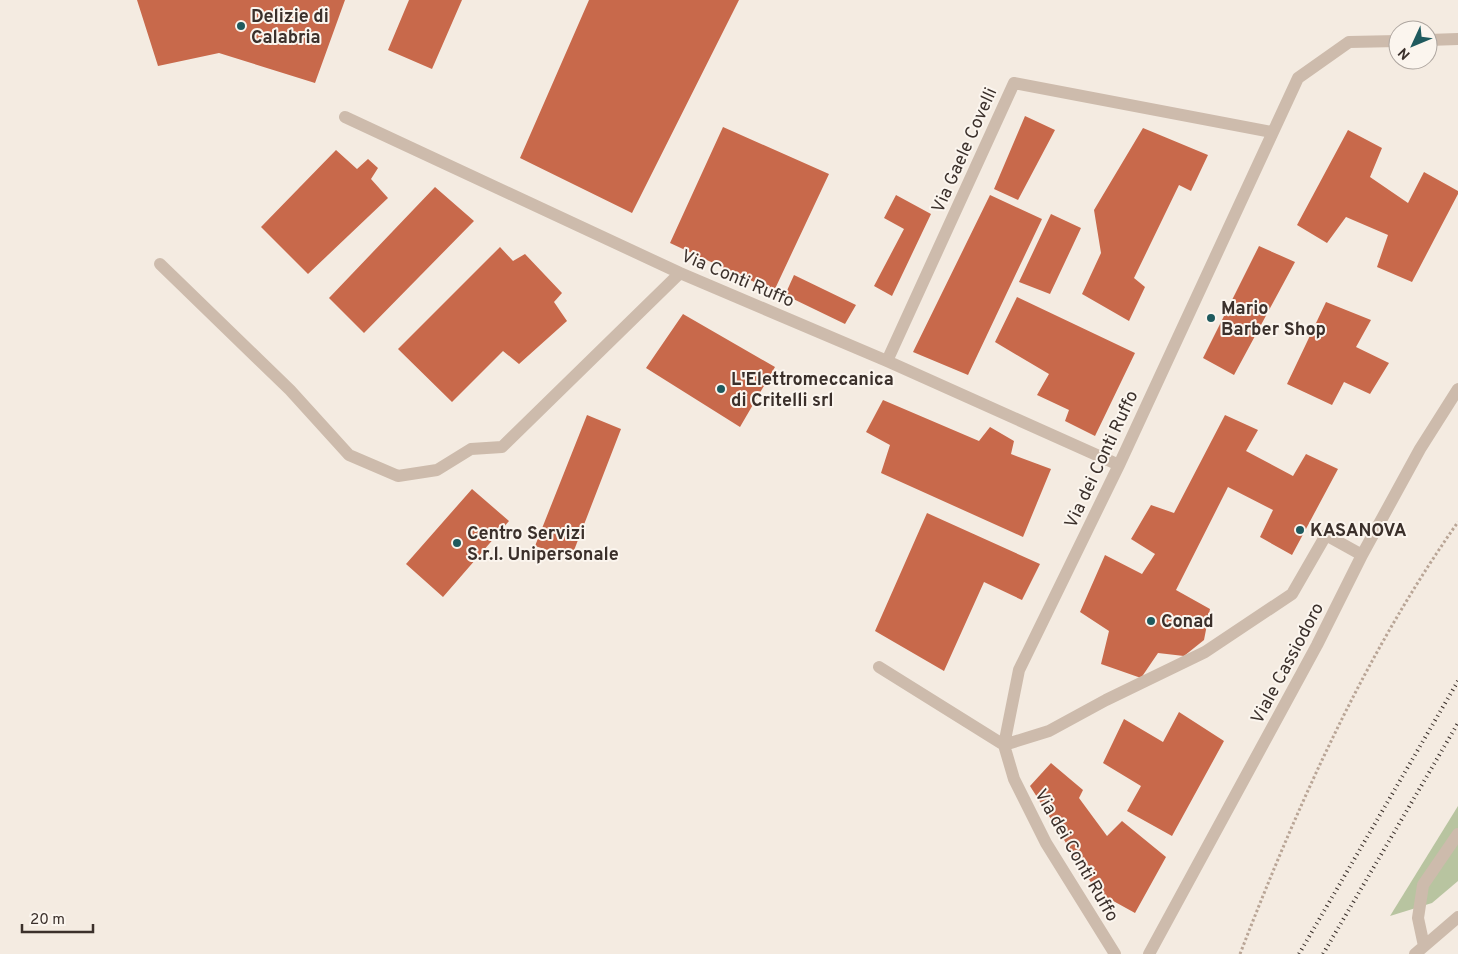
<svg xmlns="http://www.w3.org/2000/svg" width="1458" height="954" viewBox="0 0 1458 954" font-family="Overpass,sans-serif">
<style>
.green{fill:#b8c4a0}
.building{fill:#c8694b}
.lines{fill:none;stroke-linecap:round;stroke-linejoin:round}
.path{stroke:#b9a596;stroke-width:3;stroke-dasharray:2.5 2.5;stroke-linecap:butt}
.minor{stroke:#cdbbac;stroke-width:12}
.rail{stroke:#3b302b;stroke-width:4;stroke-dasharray:1 4;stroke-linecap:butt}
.poi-dot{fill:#1f5a5e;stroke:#fbf5ee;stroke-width:2}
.labels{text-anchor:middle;stroke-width:4;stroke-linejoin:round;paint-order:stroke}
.poi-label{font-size:18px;font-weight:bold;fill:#3b302b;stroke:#fbf5ee;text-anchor:start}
.street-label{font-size:18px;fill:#3b302b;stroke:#fbf5ee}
</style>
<rect width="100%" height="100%" fill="#f4ebe1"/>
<path class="green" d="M1458,806V881L1432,903L1390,916Z"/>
<path class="building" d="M137,0H345L315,83L219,53L158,66Z
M409,0H462L432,69L388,50Z
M589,0H739L632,213L520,158Z
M1025,116L1055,130L1018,200L994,189Z
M723,127L829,174L774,291L670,243Z
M1143,128L1208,155L1191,191L1179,185L1134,278L1145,287L1129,321L1082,294L1101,253L1094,210Z
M1348,130L1382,148L1370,177L1408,203L1424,172L1458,191V194L1412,282L1377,267L1388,235L1346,217L1327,243L1297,225Z
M336,150L357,169L368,159L378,168L371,179L388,198L308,274L261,227Z
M435,187L474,221L364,333L329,298Z
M896,195L931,214L892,296L874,286L904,229L884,218Z
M990,195L1042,219L968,375L913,352Z
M1051,214L1081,228L1050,294L1019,282Z
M1259,246L1295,262L1234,375L1203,358Z
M500,247L513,261L525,254L562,293L554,302L567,321L519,364L503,351L452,402L398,349Z
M794,275L856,305L845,324L785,295Z
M1017,297L1135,353L1095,436L1065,421L1069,410L1037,395L1049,374L995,342Z
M1326,302L1371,320L1356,347L1389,363L1370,394L1344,382L1332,405L1287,384Z
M683,314L775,367L740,427L646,368Z
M883,400L979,441L990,427L1014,441L1011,454L1051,469L1023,537L881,473L890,445L866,432Z
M587,415L621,429L573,553L560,554L535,546Z
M1225,415L1258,430L1246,451L1293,476L1306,454L1338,469L1292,555L1260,537L1273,510L1228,487L1176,590L1210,609L1204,640L1184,656L1158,653L1141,678L1101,664L1109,631L1080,612L1105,555L1142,574L1155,554L1131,539L1151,505L1174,513Z
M472,489L509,521L443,597L406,564Z
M927,513L1040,564L1022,600L984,582L944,671L875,631Z
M1179,712L1224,741L1172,836L1127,811L1141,786L1103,763L1124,719L1163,742Z
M1051,763L1083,790L1079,798L1107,836L1122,821L1166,857L1135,913L1097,892L1030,786Z"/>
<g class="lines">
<path class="path" d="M1240,954C1298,804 1365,654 1458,522"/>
<path class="minor" d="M1428,40L1458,39
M345,117L680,273L887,361L1119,465
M160,264L290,390L349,455L398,476L437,470L471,449L502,447L680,273
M887,361L1014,83L1272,132
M879,667L1004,745L1049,731L1106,700L1205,652L1292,594L1326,535L1362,555
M1424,946L1418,918L1423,885L1458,834
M1115,954L1046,843L1014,779L1004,745L1019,670L1119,465L1298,78L1349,42L1398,41
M1149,954L1317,645L1362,555L1420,449L1458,389
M1415,954L1458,917"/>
<path class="rail" d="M1299,954L1458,681
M1323,954L1458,723"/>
</g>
<g class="poi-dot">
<circle cx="241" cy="26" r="5"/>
<circle cx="1211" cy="318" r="5"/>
<circle cx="721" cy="389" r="5"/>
<circle cx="1300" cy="530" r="5"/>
<circle cx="457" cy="543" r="5"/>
<circle cx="1151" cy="621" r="5"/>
</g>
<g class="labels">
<g class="poi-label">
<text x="251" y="22">Delizie di<tspan x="251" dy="21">Calabria</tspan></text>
<text x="1221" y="314">Mario<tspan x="1221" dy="21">Barber Shop</tspan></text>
<text x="731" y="385">L'Elettromeccanica<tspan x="731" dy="21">di Critelli srl</tspan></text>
<text x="1310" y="536">KASANOVA</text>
<text x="467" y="539">Centro Servizi<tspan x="467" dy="21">S.r.l. Unipersonale</tspan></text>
<text x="1161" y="627">Conad</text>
</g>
<g class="street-label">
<text transform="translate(964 150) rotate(-66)" y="6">Via Gaele Covelli</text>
<text transform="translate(738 278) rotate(23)" y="6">Via Conti Ruffo</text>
<text transform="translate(1101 459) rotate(-65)" y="6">Via dei Conti Ruffo</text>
<text transform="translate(1287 663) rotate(-62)" y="6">Viale Cassiodoro</text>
<text transform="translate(1077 855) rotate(60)" y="6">Via dei Conti Ruffo</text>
</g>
</g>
<g transform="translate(1413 45) rotate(226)"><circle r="24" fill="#fbf5ee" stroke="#aea6a0"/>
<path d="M0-4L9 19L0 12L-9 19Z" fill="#1f5a5e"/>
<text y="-8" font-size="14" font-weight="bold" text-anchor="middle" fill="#3b302b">N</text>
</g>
<path d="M22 924v8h71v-8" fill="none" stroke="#3b302b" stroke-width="2.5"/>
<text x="30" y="924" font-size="15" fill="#3b302b" stroke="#fbf5ee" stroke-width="4" paint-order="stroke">20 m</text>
</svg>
